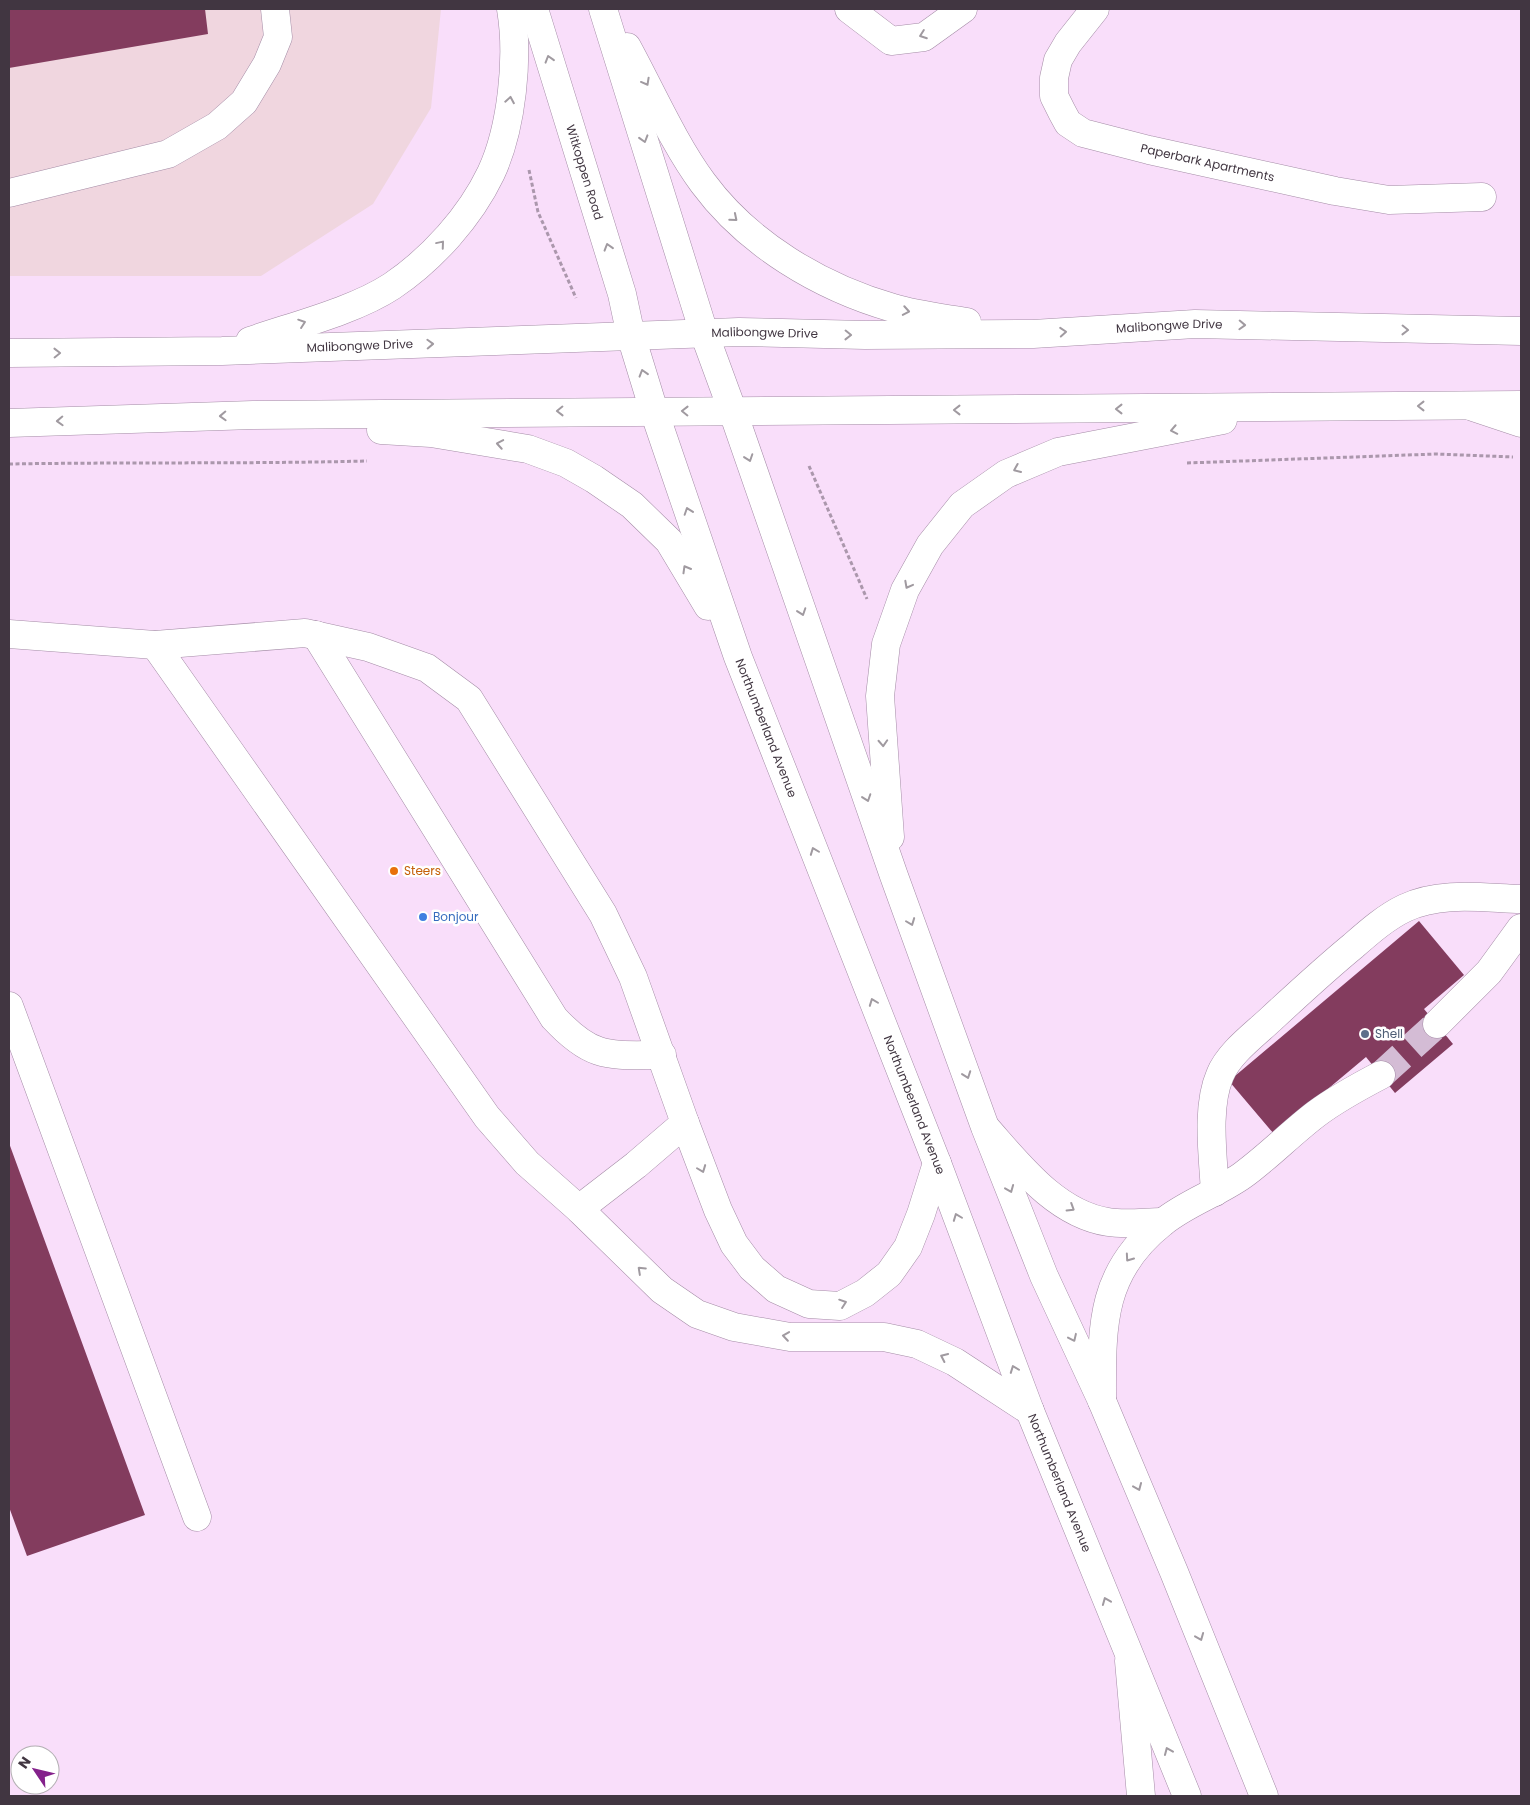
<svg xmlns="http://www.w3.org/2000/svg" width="1530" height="1805" viewBox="0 0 1530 1805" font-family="Poppins,sans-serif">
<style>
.industrial{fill:#f0d6df}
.building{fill:#833c5e}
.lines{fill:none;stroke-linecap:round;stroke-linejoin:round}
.minor-tunnel{stroke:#d4bcd5;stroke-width:28;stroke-dasharray:28 14;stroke-linecap:butt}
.minor-casing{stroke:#a48ca6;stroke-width:29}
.major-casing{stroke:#a48ca6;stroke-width:29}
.path{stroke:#ab97ac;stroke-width:3;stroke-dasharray:4 2.5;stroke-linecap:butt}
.minor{stroke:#fff;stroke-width:28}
.major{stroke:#fff;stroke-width:28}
.oneway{stroke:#a09aa0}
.food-dot{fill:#e8710a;stroke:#fff;stroke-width:2}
.shop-dot{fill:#3f7fe0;stroke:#fff;stroke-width:2}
.service-dot{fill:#5c6f8a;stroke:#fff;stroke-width:2}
.labels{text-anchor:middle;stroke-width:5;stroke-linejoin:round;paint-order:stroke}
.street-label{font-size:12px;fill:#413641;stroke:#fff}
.food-label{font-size:12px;fill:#c56008;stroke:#fff;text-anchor:start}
.shop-label{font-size:12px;fill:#366cbe;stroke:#fff;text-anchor:start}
.service-label{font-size:12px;fill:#4e5e75;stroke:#fff;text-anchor:start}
</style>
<rect width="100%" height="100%" fill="#f9defa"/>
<path class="industrial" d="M9,9H441L431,108L373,204L261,276H9Z"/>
<path class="building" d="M9,9H205L208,34L9,68Z
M1419,921L1464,975L1424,1009L1453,1044L1395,1093L1366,1057L1274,1134L1229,1081Z
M9,1143L145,1515L27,1556L9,1507Z"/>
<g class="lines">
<path class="minor-tunnel" d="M1381,1075L1437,1024"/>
<g class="minor-casing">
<g id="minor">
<path d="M849,9L891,41L924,37L963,9"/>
<path id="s1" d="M1095,9L1068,43L1058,60L1054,78V96L1062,112L1068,123L1083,133L1149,150L1335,191L1389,200L1482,197"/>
<path d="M9,193L168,154L217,126L244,102L267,64L278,37L275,9"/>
<path d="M1473,407L1521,423"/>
<path d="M9,634L155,645L305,633L368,647L427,668L469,699L603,914L633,977L685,1123L636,1165L579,1209"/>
<path d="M316,635L554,1018C593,1060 609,1055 662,1055"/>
<path d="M155,645L487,1117L527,1163L579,1209L662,1290L697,1314L734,1327L790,1337H884L917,1344L955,1362L1030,1411"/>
<path d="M9,1006L197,1517"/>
<path d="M1437,1024L1489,972L1521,928"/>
<path d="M685,1123L718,1210L734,1244L752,1268L776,1289L809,1304L840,1306L865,1293L889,1274L908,1247L921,1214L937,1163"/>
<path d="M986,1128C1019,1165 1056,1214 1108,1222C1125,1225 1145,1222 1162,1222"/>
<path d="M1215,1192C1213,1156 1206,1107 1220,1075C1229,1053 1254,1035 1271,1019C1298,994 1325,969 1353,946C1369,932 1386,917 1405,908C1440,891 1484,898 1521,899"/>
<path d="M1102,1401C1102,1328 1099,1273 1162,1223C1186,1203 1218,1193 1243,1175C1269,1156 1291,1133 1316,1114C1336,1099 1358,1087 1381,1075"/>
<path d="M1129,1661L1141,1796"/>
</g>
</g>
<g class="major-casing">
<g id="major">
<path id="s2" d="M534,9L622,294L631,336L654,411L738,657L937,1163L1030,1411L1187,1796"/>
<path d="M603,9L704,333L733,412L894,876L985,1127L1044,1276L1102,1401L1174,1572L1264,1796"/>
<path d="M627,47C651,91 674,144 703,183C748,244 820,287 893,308C916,315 943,318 967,322"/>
<path d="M250,341C293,326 354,311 392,286C432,259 470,217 491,173C512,128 519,57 511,9"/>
<path id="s3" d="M9,353L222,351L739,332L865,335L1033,334L1195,324L1521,331"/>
<path d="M9,423L253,415L1521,405"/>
<path d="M381,430L431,433L528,449L566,463L594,479L632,505L669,541L708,606"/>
<path d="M890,837L880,696L886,644L905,590L930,545L962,505L1006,474L1058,452L1223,420"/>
</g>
</g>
<path class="path" d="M529,170L538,212L576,298
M1187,463L1436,454L1513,457
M9,464C128,462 248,464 367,461
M809,466L867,599"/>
<use href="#minor" class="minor"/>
<use href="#major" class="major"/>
</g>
<defs><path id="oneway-chevron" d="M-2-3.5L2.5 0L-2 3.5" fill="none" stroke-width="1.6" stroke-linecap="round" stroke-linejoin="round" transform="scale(1.25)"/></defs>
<g class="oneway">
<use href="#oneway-chevron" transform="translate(923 35) rotate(160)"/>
<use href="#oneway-chevron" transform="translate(549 59) rotate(-107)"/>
<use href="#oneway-chevron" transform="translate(646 82) rotate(61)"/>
<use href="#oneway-chevron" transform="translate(510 100) rotate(-80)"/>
<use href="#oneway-chevron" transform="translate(644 139) rotate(73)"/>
<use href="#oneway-chevron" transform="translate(734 218) rotate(40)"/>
<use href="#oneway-chevron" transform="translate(441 244) rotate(-50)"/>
<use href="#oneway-chevron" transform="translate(608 247) rotate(-107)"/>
<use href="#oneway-chevron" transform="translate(906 311) rotate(10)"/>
<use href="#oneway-chevron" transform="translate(302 323) rotate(-19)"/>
<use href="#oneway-chevron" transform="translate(1242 325) rotate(2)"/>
<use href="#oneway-chevron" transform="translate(1405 330) rotate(1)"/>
<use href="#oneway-chevron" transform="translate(1063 332) rotate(-4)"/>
<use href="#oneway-chevron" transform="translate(848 335) rotate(1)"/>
<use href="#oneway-chevron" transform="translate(430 344) rotate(-2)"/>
<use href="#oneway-chevron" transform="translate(57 353) rotate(-1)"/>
<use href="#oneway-chevron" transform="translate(643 373) rotate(-107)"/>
<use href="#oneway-chevron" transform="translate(1421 406) rotate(180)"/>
<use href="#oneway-chevron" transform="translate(1119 409) rotate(180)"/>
<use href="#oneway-chevron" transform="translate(957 410) rotate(180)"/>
<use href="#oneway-chevron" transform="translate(560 411) rotate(179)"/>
<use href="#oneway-chevron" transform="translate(685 411) rotate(-179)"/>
<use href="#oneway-chevron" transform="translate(223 416) rotate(178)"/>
<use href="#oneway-chevron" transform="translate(60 421) rotate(178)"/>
<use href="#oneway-chevron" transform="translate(1174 430) rotate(169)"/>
<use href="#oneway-chevron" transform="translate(500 444) rotate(-170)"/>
<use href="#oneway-chevron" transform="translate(749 458) rotate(71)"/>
<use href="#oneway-chevron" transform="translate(1017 469) rotate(157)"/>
<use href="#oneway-chevron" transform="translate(688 511) rotate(-109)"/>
<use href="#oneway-chevron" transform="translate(686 569) rotate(-120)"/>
<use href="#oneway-chevron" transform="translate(908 585) rotate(118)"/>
<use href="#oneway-chevron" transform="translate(802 612) rotate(71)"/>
<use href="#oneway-chevron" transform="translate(883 743) rotate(87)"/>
<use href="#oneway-chevron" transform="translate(867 798) rotate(71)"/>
<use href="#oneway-chevron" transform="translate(814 851) rotate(-111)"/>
<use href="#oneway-chevron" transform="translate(911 922) rotate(69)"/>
<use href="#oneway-chevron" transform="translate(873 1002) rotate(-111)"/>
<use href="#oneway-chevron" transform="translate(967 1075) rotate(70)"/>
<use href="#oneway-chevron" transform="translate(702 1169) rotate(69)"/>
<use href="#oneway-chevron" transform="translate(1010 1189) rotate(68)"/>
<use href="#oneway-chevron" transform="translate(1071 1208) rotate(32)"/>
<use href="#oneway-chevron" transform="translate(957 1217) rotate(-111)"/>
<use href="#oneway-chevron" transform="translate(1129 1258) rotate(125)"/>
<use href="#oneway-chevron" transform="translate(641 1270) rotate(-137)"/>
<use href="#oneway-chevron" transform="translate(843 1303) rotate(-19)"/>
<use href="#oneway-chevron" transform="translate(786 1336) rotate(-172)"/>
<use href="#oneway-chevron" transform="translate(1073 1338) rotate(65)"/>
<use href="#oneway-chevron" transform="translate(944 1357) rotate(-155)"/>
<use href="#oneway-chevron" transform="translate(1014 1369) rotate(-111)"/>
<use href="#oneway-chevron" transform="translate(1138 1487) rotate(67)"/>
<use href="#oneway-chevron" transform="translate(1106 1601) rotate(-112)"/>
<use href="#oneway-chevron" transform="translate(1200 1637) rotate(68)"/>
<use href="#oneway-chevron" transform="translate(1168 1751) rotate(-113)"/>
</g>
<circle class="food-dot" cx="394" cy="871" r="5"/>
<circle class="shop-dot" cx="423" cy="917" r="5"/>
<circle class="service-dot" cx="1365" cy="1034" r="5"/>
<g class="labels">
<g class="street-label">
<text dy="4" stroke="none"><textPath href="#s1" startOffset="276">Paperbark Apartments</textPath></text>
<text dy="4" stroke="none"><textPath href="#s2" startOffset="171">Witkoppen Road</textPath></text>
<text dy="4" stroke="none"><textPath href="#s3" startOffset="1161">Malibongwe Drive</textPath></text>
<text dy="4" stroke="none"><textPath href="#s3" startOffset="756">Malibongwe Drive</textPath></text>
<text dy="4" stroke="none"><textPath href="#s3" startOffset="351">Malibongwe Drive</textPath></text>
<text dy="4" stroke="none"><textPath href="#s2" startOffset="756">Northumberland Avenue</textPath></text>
<text dy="4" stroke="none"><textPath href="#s2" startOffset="1161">Northumberland Avenue</textPath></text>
<text dy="4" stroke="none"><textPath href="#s2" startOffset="1566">Northumberland Avenue</textPath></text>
</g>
<g class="food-label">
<text x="404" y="875">Steers</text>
</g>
<g class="shop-label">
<text x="433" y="921">Bonjour</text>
</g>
<g class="service-label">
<text x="1375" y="1038">Shell</text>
</g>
</g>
<rect width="1530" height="1805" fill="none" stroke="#413641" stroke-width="20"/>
<g transform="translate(35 1770) rotate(305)"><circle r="24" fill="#ffffff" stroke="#b3afb3"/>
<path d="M0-4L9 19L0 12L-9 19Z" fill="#84218b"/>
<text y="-8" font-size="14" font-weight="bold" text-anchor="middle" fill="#413641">N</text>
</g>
</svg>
